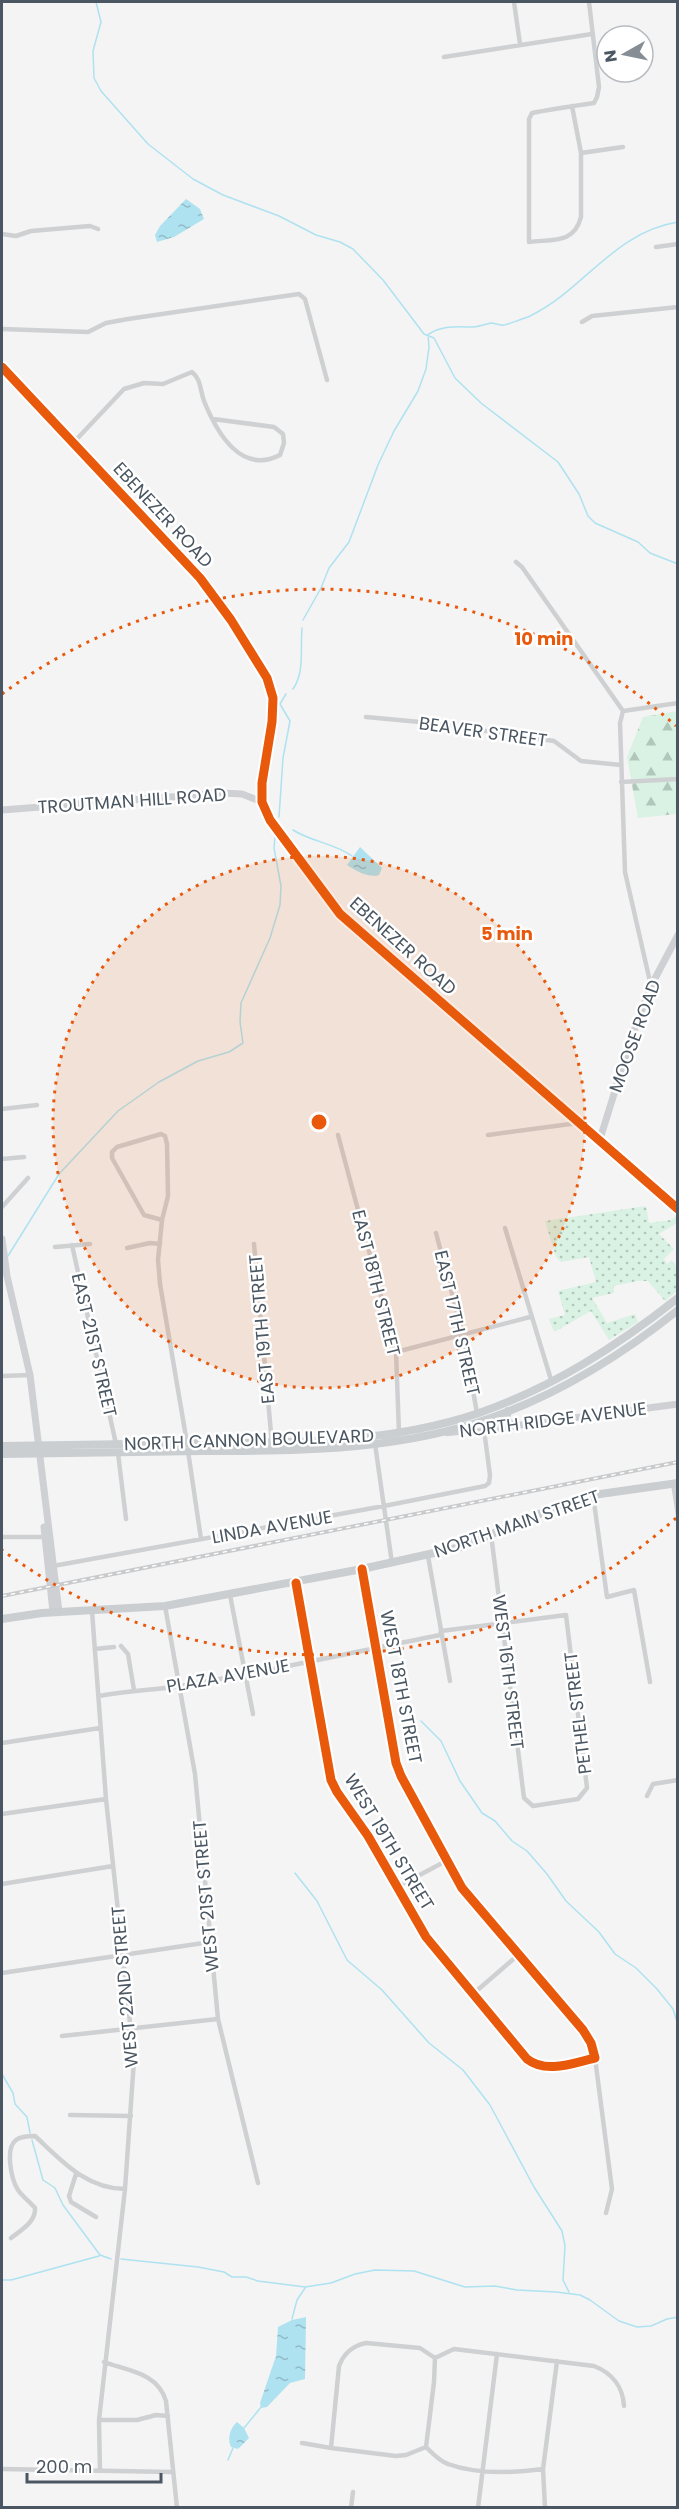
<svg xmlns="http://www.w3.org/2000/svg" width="679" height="2509" viewBox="0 0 679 2509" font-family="Poppins,sans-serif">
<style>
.grass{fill:url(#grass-dots)}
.forest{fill:url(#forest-firs)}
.water{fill:url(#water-ripples)}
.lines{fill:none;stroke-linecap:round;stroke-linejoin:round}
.stream{stroke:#aee2f0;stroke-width:1.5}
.street{stroke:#ced0d2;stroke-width:4.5}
.secondary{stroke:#ced0d4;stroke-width:7}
.primary{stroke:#caced1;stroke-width:8}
.rail-casing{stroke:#c9cacc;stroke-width:4}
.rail{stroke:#fff;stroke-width:1.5;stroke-dasharray:4.5;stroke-linecap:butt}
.cycleway-casing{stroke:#fff;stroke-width:13}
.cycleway{stroke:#e8590c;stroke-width:9}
.ring{fill:none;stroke:#e8590c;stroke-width:3;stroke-dasharray:3 6}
.labels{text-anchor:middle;stroke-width:5;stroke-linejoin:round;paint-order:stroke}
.street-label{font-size:18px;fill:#4a5661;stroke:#fff}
.centre{fill:#e8590c;stroke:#fff;stroke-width:3}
.ring-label{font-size:18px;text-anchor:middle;font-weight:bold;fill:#e8590c;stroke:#fff;stroke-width:5;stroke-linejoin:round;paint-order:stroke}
</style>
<defs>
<pattern id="grass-dots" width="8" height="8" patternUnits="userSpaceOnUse" patternTransform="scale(1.5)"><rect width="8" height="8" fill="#d9f2e3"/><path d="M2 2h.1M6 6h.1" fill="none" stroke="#b2c7bb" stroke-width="1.8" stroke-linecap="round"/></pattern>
<pattern id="forest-firs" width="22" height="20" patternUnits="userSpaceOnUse" patternTransform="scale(1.5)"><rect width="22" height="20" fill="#d9f2e3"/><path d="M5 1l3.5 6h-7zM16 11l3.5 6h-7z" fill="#b2c7bb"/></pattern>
<pattern id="water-ripples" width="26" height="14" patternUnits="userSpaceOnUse" patternTransform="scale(1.5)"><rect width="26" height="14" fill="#aee2f0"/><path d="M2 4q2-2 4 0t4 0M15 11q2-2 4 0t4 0" fill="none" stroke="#90bac6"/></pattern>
</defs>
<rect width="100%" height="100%" fill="#f4f4f4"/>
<path class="grass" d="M646,1206L649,1223L671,1220L677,1216V1223L659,1234L674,1249L664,1259L667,1264L672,1260L677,1268V1291L665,1301L648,1281H637L614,1286V1293L592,1298L607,1323L635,1314L638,1322L609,1340L591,1311L554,1332L549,1319L565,1315L558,1291L596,1282L589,1257L561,1262L556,1257L545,1221Z"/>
<path class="forest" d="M677,711V814L638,818L627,757L643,717Z"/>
<path class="water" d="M186,199L200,209L204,219L174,237L157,242L155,235L160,226Z
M360,847L382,868L379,875C368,878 356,871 347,865Z
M306,2317L305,2379L290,2383L267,2407L261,2408L260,2403L276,2356L278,2327L292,2320Z
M237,2422L244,2428L249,2438L238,2449L231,2447C227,2439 230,2428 237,2422Z"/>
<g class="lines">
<path class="stream" d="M96,2L101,22L93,51L94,78L101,91L148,144L193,179L223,195L279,216L316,235L340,242L353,249L383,280L424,334L434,338L455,378L481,403L558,462L579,494L588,516L595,523L638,542L650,553L678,564
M429,334C443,325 457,327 473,327C479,327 485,324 491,323C495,323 500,326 504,325C506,325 528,317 530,316C584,290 614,232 678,222
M303,620L321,588L329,568L349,542L378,465L394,431L418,391L426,369L429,347L428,335
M293,689C305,672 300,648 302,628
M279,817L283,758L290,721L280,704L286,694
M293,830C312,842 334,843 352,856
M8,1256L59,1174L118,1111L159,1082L198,1061L229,1052L243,1043L240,1022L241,1003L270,938L280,905L281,886L274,848L275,837
M421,1721L441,1741L460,1781L482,1813L495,1821L512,1841L527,1851L547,1874L566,1901L599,1932L615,1954L636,1968L657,1989L673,2009L678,2025
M295,1873L317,1901L347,1960L382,1990L429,2043L463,2070L490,2105L534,2187L562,2231L565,2246L563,2280L569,2292
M2,2074L13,2093L15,2104L27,2117L30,2133
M32,2140L43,2180L55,2188L63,2205L100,2255L111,2259
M121,2259L198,2267L224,2272L232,2277H246L258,2281L305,2287L331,2283L355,2274L375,2270L414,2271L465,2287L495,2286L517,2290L556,2292L580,2295L590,2300L619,2321L637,2327L651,2326L667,2319L678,2317
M2,2280H11L99,2256
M292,2319L297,2300L305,2288
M244,2428L262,2406
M228,2460L233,2448"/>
<path class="street" d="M514,2L520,44
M444,57L592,34
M572,106L581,153V217C574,244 553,239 529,242V119L532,113C552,109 573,106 594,103L597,97L599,87L589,2
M581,153L623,147
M2,234L16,236L31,231L90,226L98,229
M656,247L678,244
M582,322L592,316L678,307
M2,329L88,332L106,323L128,319L299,294L305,299L327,380
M74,442L124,389L144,383L163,384L192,372C201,379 200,390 204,401C217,433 241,475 280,455L284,443L283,434L274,427L213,419
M516,562L522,567L623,711
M623,711L620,723L625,872L651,986
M623,711L678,703
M366,717L431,723L554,741L581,761L621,765
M621,782L678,779
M2,1109L37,1105
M161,1134L165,1136L167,1144L168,1196L162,1220L144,1215L112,1158V1152L117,1147Z
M338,1135L396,1352L399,1433
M488,1135L578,1123
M2,1159L24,1157
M2,1207L28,1178
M162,1220L158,1260L160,1284L187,1443
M505,1228L552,1383
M436,1233L463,1335L477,1413
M254,1244L272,1444
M72,1245L116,1444
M55,1247L90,1244
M127,1248L150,1243L160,1244
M396,1352L530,1317
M2,1376L30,1375
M375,1444L392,1563
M188,1451L201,1539
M118,1453L126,1519
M673,1483L678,1515
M593,1495L607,1597L634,1590L650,1682
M2,1537H47
M428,1556L450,1681
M53,1566L384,1506L485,1486L489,1483L490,1475L484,1430L447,1434
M296,1583L331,1780L337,1792L368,1836L426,1937L527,2059C546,2074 573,2063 595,2058L591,2043L583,2030L462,1888L401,1776L396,1763L362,1569
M230,1595L253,1714
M165,1606L195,1774L218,2019L258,2183
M92,1611L106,1799L134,2060L125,2189L99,2420L100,2471
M121,1646L128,1654L134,1690
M95,1649L114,1647
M99,1696C126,1691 153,1690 180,1686C267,1672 354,1652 440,1635L441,1631L566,1615L587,1788L578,1799L533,1806L524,1798L491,1534
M2,1743L100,1728
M647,1796L653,1784L678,1780
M2,1814L106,1799
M2,1884L113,1866
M397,1887L446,1861
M2,1973L210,1942
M473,1994L518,1955
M62,2036L218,2019
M595,2058L612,2189L606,2213
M70,2115L131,2116
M76,2174L69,2196L71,2202L96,2217
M11,2238C21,2230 36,2222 35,2208C30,2202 23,2197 18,2190C11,2179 5,2148 16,2140C21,2136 29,2136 35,2136C61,2160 86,2189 125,2189
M366,2343L420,2348L435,2358L434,2382L426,2447L406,2455L396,2456L331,2448L339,2366C344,2353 352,2346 366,2343Z
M435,2358L454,2349L594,2366C612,2373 623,2387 624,2406
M104,2362C129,2371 158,2373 166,2401L177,2508
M99,2420H137L156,2415L168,2416
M302,2443L331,2448
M426,2447C432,2453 439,2461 448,2464C478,2475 513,2473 543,2469
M2,2469L173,2472
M351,2508L353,2492
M478,2508L497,2354
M545,2508L543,2469L557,2361"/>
<path class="secondary" d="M2,367L200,578L231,620L267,678L273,698L272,722L262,783V802L270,820L340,914L678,1209
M2,810L222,793L242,794L262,802
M600,1139L632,1036L651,986L678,935
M2,1239L7,1276L30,1375L59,1612
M484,1430L678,1404
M44,1527L53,1612"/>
<path class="primary" d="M508,1411L506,1419L511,1424L517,1425
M2,1446C66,1445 131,1444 196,1443C292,1443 387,1444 479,1413C553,1387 616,1347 678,1298
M2,1454C68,1453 135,1452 202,1451C295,1451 386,1451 476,1423C551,1399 617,1359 678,1310
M2,1619L42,1613L165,1606L362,1569L461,1547L556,1507L593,1495L678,1483"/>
<g class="rail-casing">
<path id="rail" d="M2,1596L678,1462"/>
</g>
<use href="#rail" class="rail"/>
<g class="cycleway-casing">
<path id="cycleway" d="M2,367L200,578L231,620L267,678L273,698L272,722L262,783V802L270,820L340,914L678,1209
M296,1583L331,1780L337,1792L368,1836L426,1937L527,2059C546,2074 573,2063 595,2058L591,2043L583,2030L462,1888L401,1776L396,1763L362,1569"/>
</g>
<use href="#cycleway" class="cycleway"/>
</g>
<circle cx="319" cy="1122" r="266" fill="#e8590c" fill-opacity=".12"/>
<g class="ring">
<circle cx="319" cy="1122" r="266"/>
<path d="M676 1518A533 533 0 0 1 2 1550M2 694A533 533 0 0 1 676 726"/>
</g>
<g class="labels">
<g class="street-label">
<text transform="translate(163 515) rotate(47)" y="6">EBENEZER ROAD</text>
<text transform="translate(483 732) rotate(8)" y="6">BEAVER STREET</text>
<text transform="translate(132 801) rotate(-4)" y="6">TROUTMAN HILL ROAD</text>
<text transform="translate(403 946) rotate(42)" y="6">EBENEZER ROAD</text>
<text transform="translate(635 1036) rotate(-70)" y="6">MOOSE ROAD</text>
<text transform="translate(376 1283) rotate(76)" y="6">EAST 18TH STREET</text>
<text transform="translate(457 1323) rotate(77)" y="6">EAST 17TH STREET</text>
<text transform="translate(262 1329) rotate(-95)" y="6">EAST 19TH STREET</text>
<text transform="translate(94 1345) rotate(77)" y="6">EAST 21ST STREET</text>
<text transform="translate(553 1420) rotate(-7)" y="6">NORTH RIDGE AVENUE</text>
<text transform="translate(249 1440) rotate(-2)" y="6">NORTH CANNON BOULEVARD</text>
<text transform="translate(517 1524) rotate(-19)" y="6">NORTH MAIN STREET</text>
<text transform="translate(272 1527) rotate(-10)" y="6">LINDA AVENUE</text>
<text transform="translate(508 1672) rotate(83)" y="6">WEST 16TH STREET</text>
<text transform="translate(228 1676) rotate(-10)" y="6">PLAZA AVENUE</text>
<text transform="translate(401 1687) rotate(79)" y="6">WEST 18TH STREET</text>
<text transform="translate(578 1713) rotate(-97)" y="6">PETHEL STREET</text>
<text transform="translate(389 1842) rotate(59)" y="6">WEST 19TH STREET</text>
<text transform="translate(206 1896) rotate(-95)" y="6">WEST 21ST STREET</text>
<text transform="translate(125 1987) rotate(-95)" y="6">WEST 22ND STREET</text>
</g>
</g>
<circle cx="319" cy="1122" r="9" class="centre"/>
<g class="ring-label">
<text x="544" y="645">10 min</text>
<text x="507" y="940">5 min</text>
</g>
<rect width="679" height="2509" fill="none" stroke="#4a5661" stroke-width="6"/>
<g transform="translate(625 54) rotate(261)"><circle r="28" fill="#ffffff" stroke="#b7bbc0" stroke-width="1.5"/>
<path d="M0-4.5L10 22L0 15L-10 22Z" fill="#868d94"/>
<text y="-9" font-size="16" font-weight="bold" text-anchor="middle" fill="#4a5661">N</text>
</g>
<path d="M27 2473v9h134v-9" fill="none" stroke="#4a5661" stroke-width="3"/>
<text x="36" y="2473" font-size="18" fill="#4a5661" stroke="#ffffff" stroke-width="4.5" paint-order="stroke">200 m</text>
</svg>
